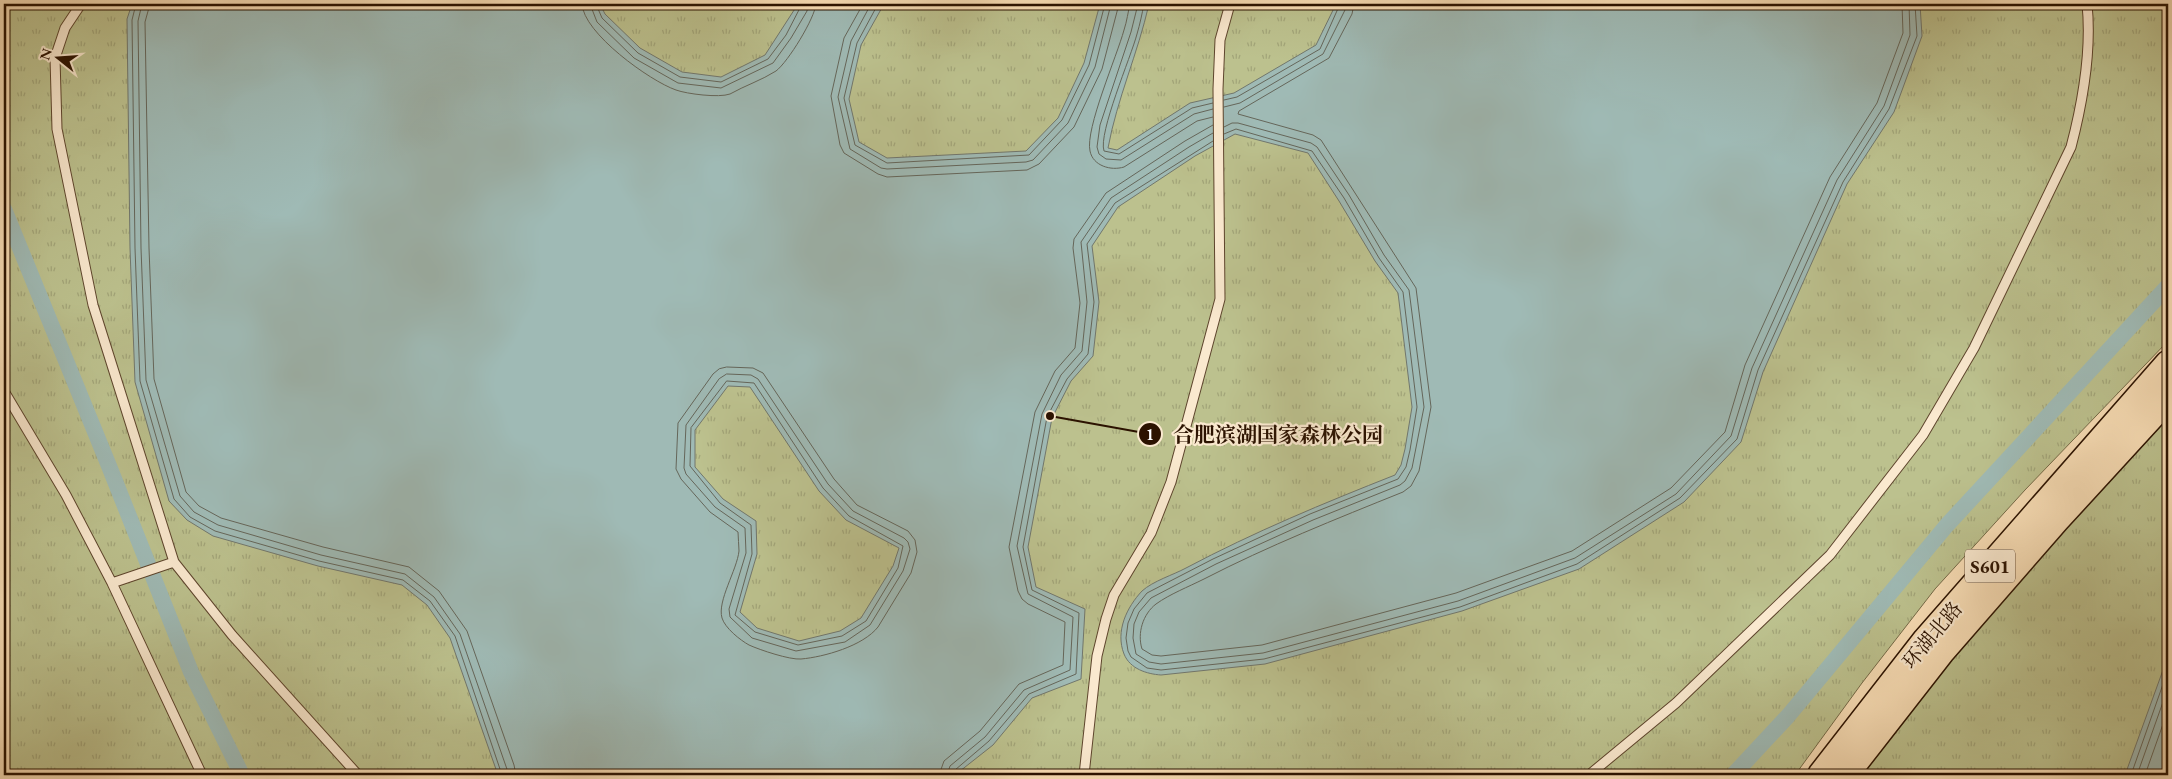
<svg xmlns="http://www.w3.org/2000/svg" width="2172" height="779" viewBox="0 0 2172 779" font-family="'EB Garamond','Noto Serif SC',serif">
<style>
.park{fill:url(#park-tufts);stroke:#746a47}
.water{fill:#9fbab5;stroke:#71776d;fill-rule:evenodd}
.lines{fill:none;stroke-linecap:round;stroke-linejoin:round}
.shore{stroke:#65665a;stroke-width:1}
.canal{stroke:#9fbab5;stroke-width:16}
.service-casing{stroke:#5e452d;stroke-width:11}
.primary-casing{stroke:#2b1200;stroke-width:29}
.service{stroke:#fae9cf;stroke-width:9}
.primary{stroke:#f8ddb5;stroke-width:26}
.labels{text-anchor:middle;stroke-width:4.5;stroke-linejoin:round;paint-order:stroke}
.shield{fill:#fae9cf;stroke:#69523e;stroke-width:1}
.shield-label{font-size:19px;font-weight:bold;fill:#2b1200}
.street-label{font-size:20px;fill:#2b1200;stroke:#fae9cf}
.leader{fill:none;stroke:#2b1200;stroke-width:2}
.callout-dot{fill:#2b1200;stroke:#fae9cf;stroke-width:2}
.mark-label{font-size:15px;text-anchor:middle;font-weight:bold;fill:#fff}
.callout-label{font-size:21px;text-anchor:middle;font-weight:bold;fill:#2b1200;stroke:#fae9cf;stroke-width:4.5;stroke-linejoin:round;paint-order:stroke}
</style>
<defs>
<pattern id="park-tufts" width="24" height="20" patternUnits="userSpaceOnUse" patternTransform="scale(1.25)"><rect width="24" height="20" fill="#bcc18e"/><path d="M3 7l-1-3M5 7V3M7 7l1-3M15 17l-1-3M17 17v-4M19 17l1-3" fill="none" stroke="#a2a579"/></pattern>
</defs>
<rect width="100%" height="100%" fill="#f8ddb5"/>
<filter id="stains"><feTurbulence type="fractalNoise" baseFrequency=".004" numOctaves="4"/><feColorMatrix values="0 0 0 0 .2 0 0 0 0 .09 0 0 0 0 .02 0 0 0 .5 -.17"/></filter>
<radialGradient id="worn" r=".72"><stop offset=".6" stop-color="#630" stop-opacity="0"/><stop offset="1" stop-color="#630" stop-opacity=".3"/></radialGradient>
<path class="park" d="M4,4H2168V341L2025,490L1935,589L1862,683L1795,775H4Z
M2168,398V775H1845Z"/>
<path class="water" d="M132,4H600L605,14L640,48L682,72L721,77L765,55L798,4H884L861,45L849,99L859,142L887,158L1026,151L1058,118L1084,63L1100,4H1149C1138,53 1117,99 1108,148L1117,150L1190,103L1234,93L1316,45L1336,4H1920L1922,36L1894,112L1847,184L1763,372L1741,442L1684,502L1579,569L1462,611L1265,664L1161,675C1147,674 1130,669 1124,654C1115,631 1127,607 1142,591C1153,581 1173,575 1186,568C1254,532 1324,503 1395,475L1401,465L1405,449L1412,407L1398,293L1375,261L1339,201L1308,153L1235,134L1195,156L1118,207L1092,246L1099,302L1093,356L1071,381L1052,418L1028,547L1036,587L1085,609L1081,679L1032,698L993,745L955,775H498L450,638L427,605L402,585L318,566L213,536L187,520L169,501L135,382L130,248L127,19ZM728,386L750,387L819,491L846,520L899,548L893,566L861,618L840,631L799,641L757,628L740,612L757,554L756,521L723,499L695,467V430Z
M2168,655V775H2125L2163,670Z"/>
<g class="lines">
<path class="shore" d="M136,4L132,20L135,248L140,381L174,499L190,517L215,531L319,561L403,580L430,601L455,636L502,775
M142,4L138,21L141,248L146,380L180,496L194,512L218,525L321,555L405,574L434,597L460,634L509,775
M150,4L145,22L149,248L154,379L186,492L199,506L221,518L323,547L409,567L439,591L467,631L514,765L516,775
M582,4C583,33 650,81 676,90C687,94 719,98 730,94C744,86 762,80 776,71C788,62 815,18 816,4
M590,4L597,22L634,58L678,83L721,88L773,63L791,38L807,11L808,4
M596,4L602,18L638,53L680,77L721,82L768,59L786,35L802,4
M863,4L844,38L831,96L840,145L844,153L878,174L887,177L1027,170L1039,164L1074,127L1102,69L1119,4
M871,4L851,41L838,97L850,149L881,168L887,169L1026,162L1033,160L1068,123L1095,67L1111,4
M878,4L857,43L844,98L855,145L887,163L1029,155L1062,120L1089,65L1105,4
M1130,4C1128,12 1127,21 1124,30C1117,56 1085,129 1090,151C1093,166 1111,171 1124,167L1197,121L1213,117
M1138,4L1131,32L1100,125L1097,147L1099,154L1106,159L1121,160L1194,114L1213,109
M1144,4C1142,14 1140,24 1137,34C1131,57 1098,133 1104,151L1119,154L1192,108L1213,103
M1354,4L1352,14L1329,58L1239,111L1238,114L1313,135L1321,140L1416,288L1431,407L1419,471L1411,486L1403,492C1336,519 1268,546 1204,579C1188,587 1170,594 1156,604C1143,614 1137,633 1142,649L1152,655L1161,656L1262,645L1456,593L1572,551L1671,488L1725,432L1745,365L1830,177L1877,103L1903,33L1902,4
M1224,100L1237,97L1320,49L1340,4
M1224,107L1240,103L1323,54L1345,10L1346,4
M1224,127L1232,123H1238L1311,143L1317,147L1349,195L1384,255L1409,290L1424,407L1412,468L1405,481L1400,485L1313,520L1216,564L1151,598L1139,612L1134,624L1133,638L1136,654L1149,662L1161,664L1263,653L1458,601L1575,558L1676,494L1731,436L1752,368L1837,180L1884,106L1910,35L1909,4
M1224,134L1236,129L1312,151L1344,198L1379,258L1403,292L1417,407L1410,450L1406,467L1398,479L1310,514L1213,559L1147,593L1134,609L1128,623L1126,638L1128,651L1131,657L1147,668L1161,670L1264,659L1460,607L1577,564L1680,498L1737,439L1758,370L1843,182L1889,109L1917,36L1915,4
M727,367L753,368L763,373L834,479L857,505L908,531L915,540L917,552L911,573L878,627C863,646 824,657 801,659C790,660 760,650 749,645C740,640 725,628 722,618C717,601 737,570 739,551C739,545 738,538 738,532L710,512L681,479L676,469L678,423L713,374L719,369Z
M727,374L751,375L758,379L828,484L853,511L904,538L908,542L910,549L903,571L870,625L845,642L796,651L752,638L730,617L729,609L746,553L745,528L715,507L686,474L684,468L686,425L719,379Z
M727,381L754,383L823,488L849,516L903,546L898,568L866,621L842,636L798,645L755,632L735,615L752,554L751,525L720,503L690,466L691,428Z
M939,775L944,761L980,731L1019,684L1063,665L1065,622L1028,604L1022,599L1018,591L1009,547L1035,412L1055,371L1075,348L1080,303L1073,248L1074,239L1106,193L1185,141L1213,125
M947,775L950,766L985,737L1024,690L1070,670L1073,617L1028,594L1017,546L1042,414L1061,375L1082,351L1087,302L1081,242L1111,198L1189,147L1213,133
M953,775L955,770L989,741L1029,694L1076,674L1079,613L1032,590L1023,547L1047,417L1067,379L1088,354L1094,302L1087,244L1115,203L1213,141
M2131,775L2168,670
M2137,775L2168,688
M2145,775L2168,710"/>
<path class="canal" d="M4,209L109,466L191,672L242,775
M1733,775L1788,716L1947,525L2168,286"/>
<g class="service-casing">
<path id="service" d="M81,4L65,28L55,58L57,129L93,305L174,562L232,635L358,775
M4,391L66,495L112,583L202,775
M112,583L174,562
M1084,775L1097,656L1106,619L1114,595L1151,533L1171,482L1220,299L1218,89L1220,40L1230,4
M1589,775L1676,703L1830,555L1923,435L1974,348L2071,147C2083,101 2092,52 2087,4"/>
</g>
<g class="primary-casing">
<path id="primary" d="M1821,775L1926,640L2168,364
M1845,775L1941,652L2056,520L2168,398"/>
</g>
<use href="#service" class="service"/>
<use href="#primary" class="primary"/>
</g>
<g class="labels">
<rect class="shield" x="1965" y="549.5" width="50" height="33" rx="4"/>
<g class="shield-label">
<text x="1990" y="573">S601</text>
</g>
<g class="street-label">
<text transform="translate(1932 635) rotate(-50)" y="7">环湖北路</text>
</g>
</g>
<path class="leader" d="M1050 416L1150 434"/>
<g class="callout-dot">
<circle cx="1050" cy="416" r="5"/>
<circle cx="1150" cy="434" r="12"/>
</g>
<g class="mark-label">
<text x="1150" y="440">1</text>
</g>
<g class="callout-label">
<text x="1278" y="442">合肥滨湖国家森林公园</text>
</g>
<rect width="2172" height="779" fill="none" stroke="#f8ddb5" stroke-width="20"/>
<rect x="5" y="5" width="2162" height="769" fill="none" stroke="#2b1200" stroke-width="2.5"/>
<rect x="10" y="10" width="2152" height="759" fill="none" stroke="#2b1200"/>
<g transform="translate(58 58) rotate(287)" stroke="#fae9cf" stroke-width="4" paint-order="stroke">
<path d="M0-4L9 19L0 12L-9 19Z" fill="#2b1200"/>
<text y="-8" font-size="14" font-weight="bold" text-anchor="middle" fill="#2b1200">N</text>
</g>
<rect width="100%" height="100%" filter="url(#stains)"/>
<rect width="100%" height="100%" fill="url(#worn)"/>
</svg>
